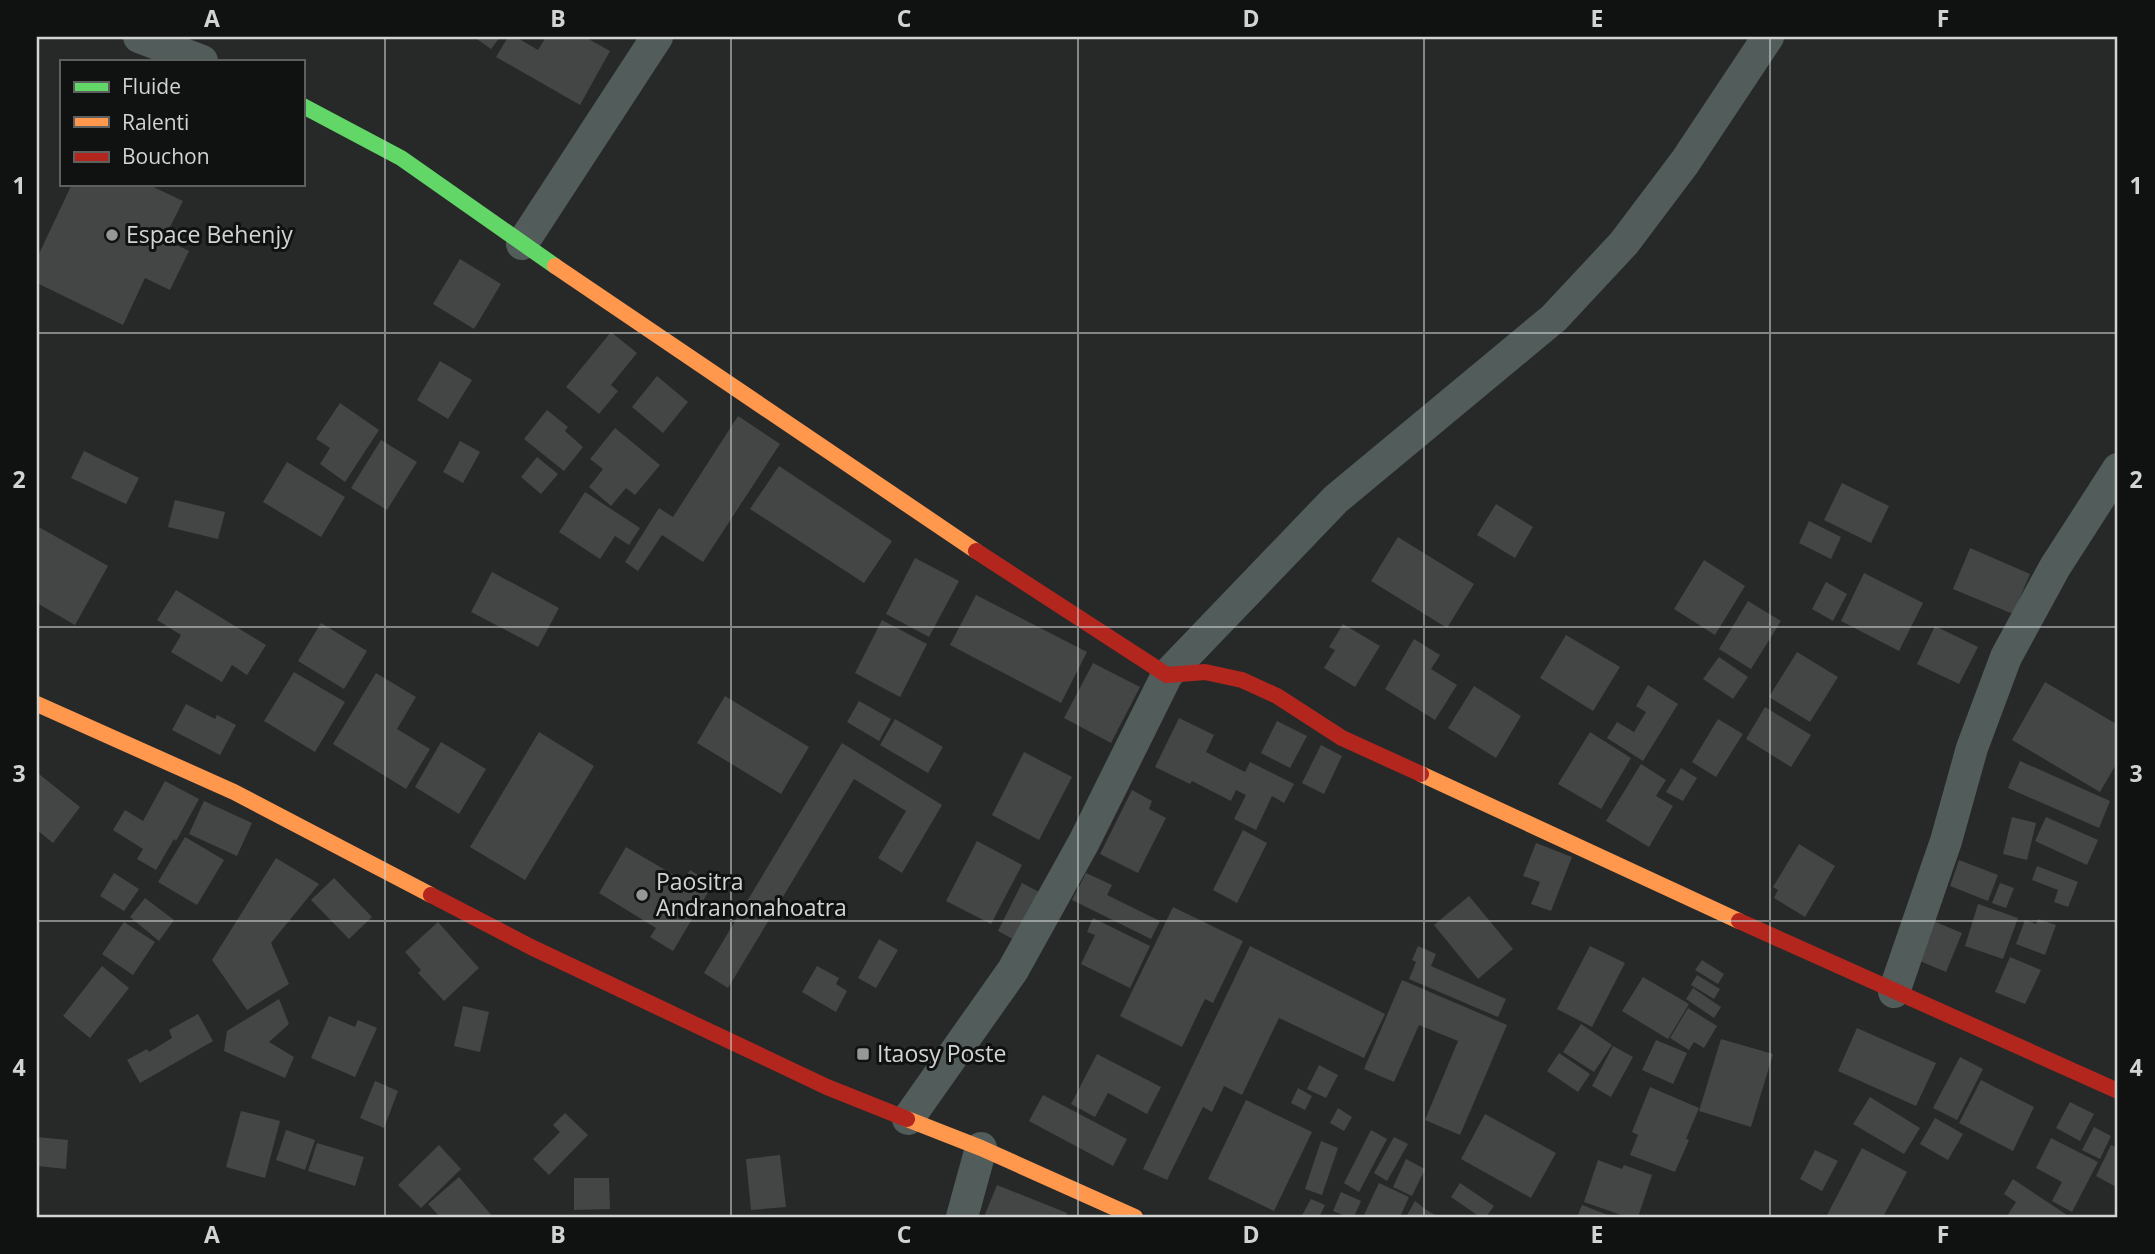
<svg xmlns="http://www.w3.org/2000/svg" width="2155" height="1254" viewBox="0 0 2155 1254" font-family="'Open Sans',sans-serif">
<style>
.building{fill:#444545}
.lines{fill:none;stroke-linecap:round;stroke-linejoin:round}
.street{stroke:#525c5b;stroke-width:32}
.fast{stroke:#63d668;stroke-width:16}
.slow{stroke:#ff974d;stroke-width:16}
.jam{stroke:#b3261e;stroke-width:16}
.grid{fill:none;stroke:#d2d4d4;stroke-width:2;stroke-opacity:0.55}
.poi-dot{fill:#969898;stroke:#101212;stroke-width:2.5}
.labels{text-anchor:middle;stroke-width:6;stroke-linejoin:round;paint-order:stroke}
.poi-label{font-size:23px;fill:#d2d4d4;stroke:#101212;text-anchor:start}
.neatline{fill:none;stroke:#d2d4d4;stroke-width:2.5}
.grid-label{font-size:23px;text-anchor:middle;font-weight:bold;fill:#d2d4d4}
</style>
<rect width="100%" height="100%" fill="#272929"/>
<path class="building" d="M474,37H500L491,49Z
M508,37H516L538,50L546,37H585L610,51L580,105L496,57Z
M72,184H147L183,201L164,239L189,251L170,290L145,278L123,325L37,283V258Z
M460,259L501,284L474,329L433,304Z
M611,332L637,353L611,385L618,391L599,414L566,387Z
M440,361L472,380L448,419L417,400Z
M657,376L688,402L663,433L632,407Z
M340,403L379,430L345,482L320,464L330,448L316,439Z
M547,410L568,427L565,431L583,447L564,471L524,439Z
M738,416L780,444L703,562L662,535L638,571L625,562L659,508L673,517Z
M615,428L660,465L635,495L626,488L611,506L589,487L603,469L590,459Z
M381,440L417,462L387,510L351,488Z
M460,441L480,452L463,483L443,472Z
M84,451L139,478L126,504L71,478Z
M537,457L558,474L541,494L521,477Z
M287,462L345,497L321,537L263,502Z
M779,466L892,541L864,583L750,509Z
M1842,483L1889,506L1871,543L1824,520Z
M585,492L640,528L629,545L615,536L600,559L559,532Z
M175,500L225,512L218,539L168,527Z
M1496,504L1533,527L1515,558L1477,535Z
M1809,521L1841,537L1831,559L1799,543Z
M37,526L108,566L75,625L37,603Z
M1398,537L1474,584L1447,628L1371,581Z
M1970,548L2030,574L2013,614L1953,589Z
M915,558L959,581L929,637L886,614Z
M1704,560L1745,586L1715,635L1674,609Z
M492,572L559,608L538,647L471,612Z
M1864,573L1923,603L1899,651L1841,621Z
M1826,582L1847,594L1833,621L1812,609Z
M176,590L266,645L247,675L232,665L222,682L171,652L181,635L157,620Z
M976,595L1087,652L1061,703L950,645Z
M1748,601L1781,621L1751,669L1719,649Z
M882,620L927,644L900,697L855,673Z
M321,623L367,651L344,689L298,661Z
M1343,624L1380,646L1355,687L1324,668L1335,650L1329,647Z
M1935,626L1978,647L1959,684L1917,664Z
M1566,635L1620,667L1593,711L1540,678Z
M1414,639L1440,655L1431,669L1457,685L1435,720L1385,689Z
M1797,652L1838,677L1810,722L1769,697Z
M1719,657L1748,677L1733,699L1703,679Z
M1093,663L1140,687L1111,743L1064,718Z
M294,672L345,702L315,752L264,721Z
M376,673L416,697L397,729L430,749L406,789L333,744Z
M2045,682L2118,725V761L2100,792L2012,740Z
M1648,685L1678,704L1643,761L1607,738L1617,722L1634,732L1646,712L1636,706Z
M1474,686L1521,716L1496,758L1448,728Z
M725,696L809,747L781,794L697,743Z
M859,701L891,719L879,741L847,722Z
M186,704L215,719L217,715L236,725L220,755L172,730Z
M1765,707L1811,735L1791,767L1746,739Z
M1179,718L1214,735L1206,752L1245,772L1250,762L1294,784L1284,803L1272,796L1256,830L1234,819L1246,795L1236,790L1231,801L1192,781L1190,784L1155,767Z
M895,719L943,747L928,773L880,745Z
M1718,719L1743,734L1716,777L1692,762Z
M1277,721L1307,736L1290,768L1261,753Z
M539,732L594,766L525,880L470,847Z
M1590,732L1631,758L1601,809L1558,784Z
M441,742L486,769L459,814L415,787Z
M842,743L942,805L902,873L878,858L906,811L854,779L728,988L704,973Z
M1321,745L1342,756L1324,794L1302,783Z
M1024,752L1072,777L1039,840L992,815Z
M2020,761L2110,801L2099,828L2008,788Z
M1641,764L1666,780L1656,796L1673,806L1649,847L1606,821Z
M1681,768L1697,778L1683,801L1666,792Z
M39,774L80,807L53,843L37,830V777Z
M165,781L199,799L176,841L174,839L156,870L137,859L143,849L113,830L125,810L143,821Z
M1132,790L1152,801L1149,809L1166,818L1138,873L1100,854Z
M204,801L252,823L237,856L189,834Z
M2012,817L2036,823L2027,860L2003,854Z
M2046,817L2098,840L2087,865L2035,841Z
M1243,830L1267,843L1237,903L1213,890Z
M185,837L224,860L197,905L158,882Z
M977,841L1022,865L991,924L946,901Z
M1536,843L1572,857L1551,911L1531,904L1540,882L1523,876Z
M1799,844L1835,866L1805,917L1774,898L1778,890L1773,887Z
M626,847L684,881L690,870L713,884L673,951L650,937L656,928L599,893Z
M276,858L319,884L271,943L289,984L247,1010L212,960Z
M1959,860L1998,875L1988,901L1950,886Z
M2037,866L2078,882L2068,907L2054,902L2058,890L2032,880Z
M114,873L139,889L124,911L100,896Z
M1086,873L1112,885L1107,895L1160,921L1151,939L1072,900Z
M334,878L372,917L349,939L311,900Z
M1022,883L1043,894L1018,942L998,931Z
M2000,883L2014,888L2006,908L1992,903Z
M1469,896L1513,949L1478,979L1434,925Z
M145,898L174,920L159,941L130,917Z
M1978,904L2018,918L2003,959L1965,946Z
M1173,907L1243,941L1213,1003L1205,999L1182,1047L1120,1016Z
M1093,918L1150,946L1130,988L1081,964L1095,935L1087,932Z
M2038,919L2056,925L2045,955L2016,944L2025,920L2036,924Z
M1931,920L1962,933L1946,972L1915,959Z
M124,922L155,942L133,975L102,954Z
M438,922L479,968L444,1001L418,973L421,970L405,952Z
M879,939L898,950L876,988L858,978Z
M1250,946L1385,1014L1364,1058L1279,1018L1242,1095L1224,1086L1212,1112L1203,1107L1167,1180L1143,1169Z
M1418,946L1436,954L1431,966L1506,999L1498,1017L1409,979L1416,962L1412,960Z
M1590,946L1625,963L1592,1027L1557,1009Z
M2010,957L2041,970L2025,1004L1995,992Z
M1702,960L1724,974L1718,984L1695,970Z
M102,966L129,988L90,1038L63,1016Z
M817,966L839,978L836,984L847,991L836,1012L802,992Z
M1697,975L1720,989L1714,999L1691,985Z
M1643,977L1689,1004L1668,1039L1622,1011Z
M1402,980L1507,1025L1460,1135L1425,1120L1458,1041L1419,1025L1394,1082L1364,1069Z
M1693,988L1721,1007L1714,1018L1686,999Z
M279,999L289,1024L269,1042L294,1057L285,1078L224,1051L227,1031Z
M463,1006L489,1012L480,1052L454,1046Z
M1688,1008L1717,1026L1704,1048L1694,1042L1689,1050L1670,1038Z
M198,1014L213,1041L140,1083L127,1060L147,1049L149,1052L172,1038L169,1030Z
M329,1016L355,1027L358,1020L377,1028L355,1077L311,1058Z
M1581,1024L1612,1045L1594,1072L1563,1052Z
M1857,1028L1936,1063L1916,1106L1838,1071Z
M1721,1039L1773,1054L1751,1127L1699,1111Z
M1656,1040L1687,1053L1673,1084L1642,1070Z
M1613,1046L1633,1057L1611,1097L1592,1086Z
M1559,1053L1590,1074L1578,1092L1547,1071Z
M1097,1054L1161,1087L1147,1114L1108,1093L1095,1117L1071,1104Z
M1960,1057L1983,1069L1957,1120L1933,1108Z
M1319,1065L1338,1075L1326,1098L1307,1089Z
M1981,1080L2034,1107L2013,1151L1959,1123Z
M375,1081L398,1091L384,1128L360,1118Z
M1650,1087L1699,1108L1686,1139L1689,1140L1675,1172L1630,1155L1638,1135L1632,1132Z
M1298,1088L1312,1096L1305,1110L1291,1103Z
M1043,1095L1127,1139L1113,1166L1029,1121Z
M1870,1097L1920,1128L1904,1154L1853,1124Z
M1246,1100L1312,1132L1274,1211L1208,1179Z
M2070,1102L2094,1114L2080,1141L2056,1128Z
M1338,1108L1352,1117L1344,1131L1330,1123Z
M241,1111L280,1121L265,1178L226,1167Z
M565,1113L588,1135L549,1175L533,1159L560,1132L553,1125Z
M1485,1114L1556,1153L1531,1198L1461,1159Z
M1935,1118L1963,1134L1948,1160L1920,1144Z
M2094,1127L2111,1136L2100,1159L2082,1150Z
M286,1130L315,1140L305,1170L276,1160Z
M1371,1130L1387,1139L1359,1192L1344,1183Z
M37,1137L68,1140L66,1169L37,1166Z
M1394,1137L1408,1144L1387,1181L1374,1173Z
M2051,1138L2098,1162L2072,1212L2052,1201L2062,1182L2036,1168Z
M1321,1141L1338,1148L1322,1195L1305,1189Z
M317,1143L364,1157L355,1186L308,1171Z
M439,1145L461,1169L421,1208L398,1185Z
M2111,1145L2118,1148V1188L2096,1176Z
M1862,1148L1907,1172L1883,1217H1826Z
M1815,1150L1838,1161L1822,1191L1800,1179Z
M780,1155L786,1207L751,1210L746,1159Z
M1406,1159L1425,1169L1412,1196L1393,1187Z
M1598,1160L1622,1169L1624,1165L1652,1175L1638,1217H1627L1584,1202Z
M459,1177L493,1217H440L428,1204Z
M574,1178H609L610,1209L574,1210Z
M2013,1179L2070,1217H2009L2007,1216L2016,1202L2004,1194Z
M1379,1183L1409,1197L1400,1217H1363Z
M1460,1183L1494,1206L1486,1217H1480L1451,1197Z
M997,1185L1067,1213L1066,1217H984Z
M1341,1192L1361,1201L1354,1217H1348L1333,1211Z
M1311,1199L1325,1205L1319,1217H1301Z
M1415,1201L1425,1209L1438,1217H1406Z
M1582,1205L1613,1217H1577Z"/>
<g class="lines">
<path class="street" d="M139,37L202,61
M522,244L657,37
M1894,992L1946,841L1972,748L2006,657L2055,567L2118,469
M908,1119L1013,970L1084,842L1167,675L1336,499L1554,318L1624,243L1685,162L1768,37
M962,1217L981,1148"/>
<path class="fast" d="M303,106L401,158L555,266"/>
<path class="slow" d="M555,266L976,551
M37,704L234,792L431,895
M1421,774L1739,921
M907,1119L981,1148L1135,1217"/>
<path class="jam" d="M976,551L1167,675L1205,672L1242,680L1277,696L1342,738L1421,774
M431,895L531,947L827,1087L907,1119
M1739,921L2118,1091"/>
</g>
<path class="grid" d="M385,37V1217M731,37V1217M1078,37V1217M1424,37V1217M1770,37V1217M37,333H2118M37,627H2118M37,921H2118"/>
<g class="poi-dot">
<circle cx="112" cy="235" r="7"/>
<circle cx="642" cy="895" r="7"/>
<rect x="856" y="1047" width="14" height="14" rx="3.5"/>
</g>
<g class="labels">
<g class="poi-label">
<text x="126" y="243">Espace Behenjy</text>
<text x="656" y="890">Paositra<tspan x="656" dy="26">Andranonahoatra</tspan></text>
<text x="877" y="1062">Itaosy Poste</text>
</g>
</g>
<rect width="2155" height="1254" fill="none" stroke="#101212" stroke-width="77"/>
<rect x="60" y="60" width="245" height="126" fill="#101212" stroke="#5e6060" stroke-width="2"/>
<rect x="74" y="82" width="35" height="10" fill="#63d668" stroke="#5e6060" stroke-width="2"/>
<text x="122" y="94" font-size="21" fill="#d2d4d4">Fluide</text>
<rect x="74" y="117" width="35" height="10" fill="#ff974d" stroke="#5e6060" stroke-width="2"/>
<text x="122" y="130" font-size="21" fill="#d2d4d4">Ralenti</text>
<rect x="74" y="152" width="35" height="10" fill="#b3261e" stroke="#5e6060" stroke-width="2"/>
<text x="122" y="164" font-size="21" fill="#d2d4d4">Bouchon</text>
<rect x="38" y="38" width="2078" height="1178" class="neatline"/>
<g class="grid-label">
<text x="212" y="27">A</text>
<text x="558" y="27">B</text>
<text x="904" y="27">C</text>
<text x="1251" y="27">D</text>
<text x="1597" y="27">E</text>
<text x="1943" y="27">F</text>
<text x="19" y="194">1</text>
<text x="2136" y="194">1</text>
<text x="19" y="488">2</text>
<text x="2136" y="488">2</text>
<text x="19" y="782">3</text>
<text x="2136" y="782">3</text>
<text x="19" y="1076">4</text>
<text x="2136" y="1076">4</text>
<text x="212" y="1243">A</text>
<text x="558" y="1243">B</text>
<text x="904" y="1243">C</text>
<text x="1251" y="1243">D</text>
<text x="1597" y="1243">E</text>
<text x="1943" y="1243">F</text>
</g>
</svg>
